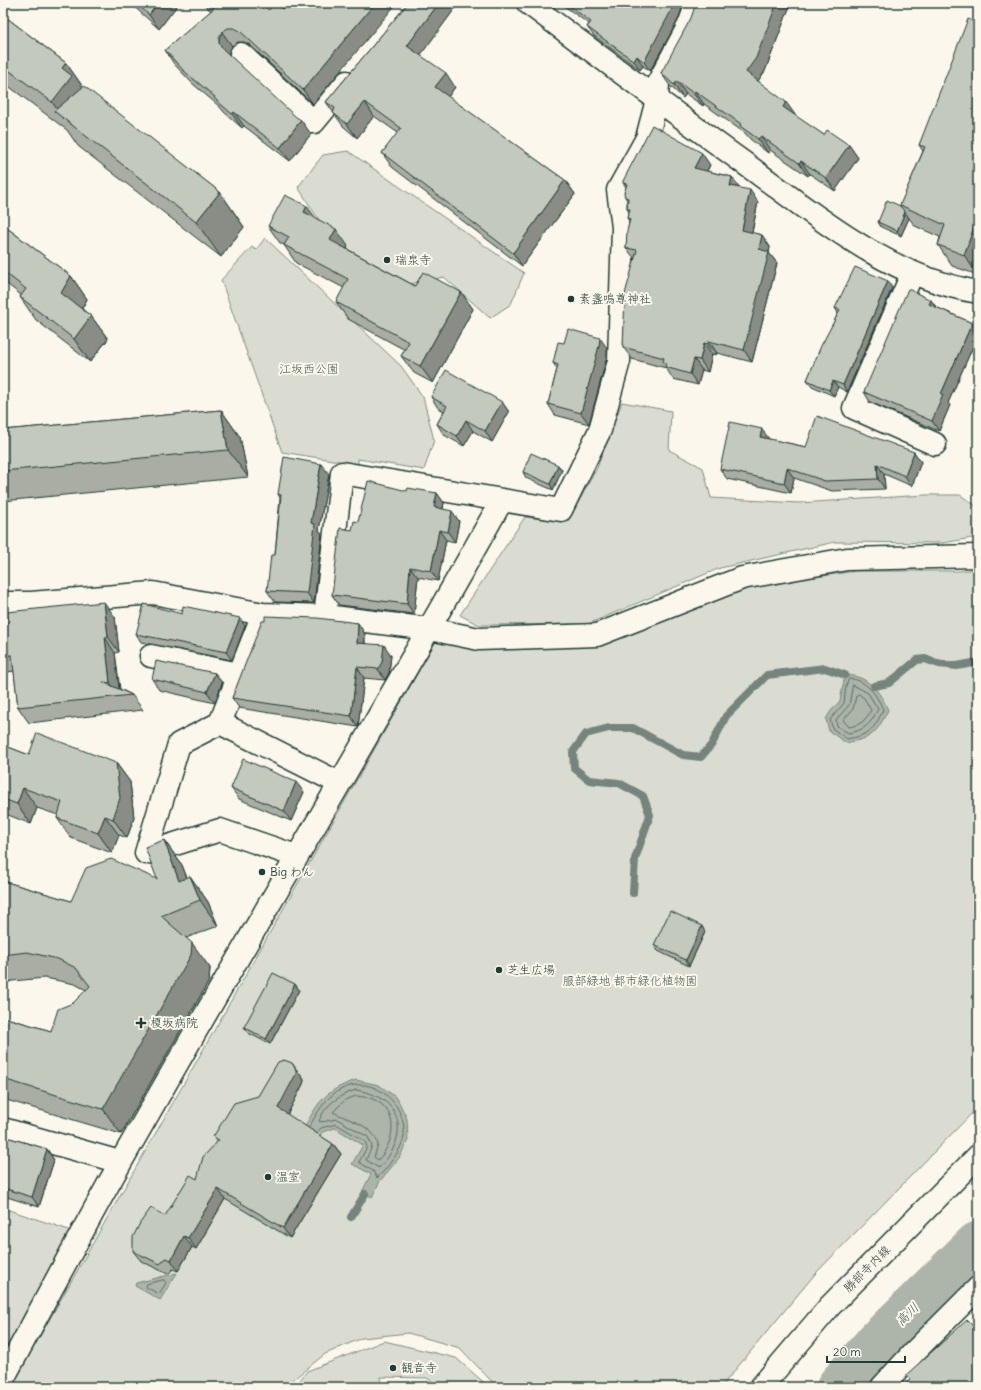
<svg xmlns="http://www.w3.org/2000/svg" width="981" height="1390" viewBox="0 0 981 1390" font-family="Delius,'Klee One',sans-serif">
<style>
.green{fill:#dbdcd1;stroke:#7d8c82}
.water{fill:#adb4aa;stroke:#74847b}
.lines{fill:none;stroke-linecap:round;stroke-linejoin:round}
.shore{stroke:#586d63;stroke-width:1}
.stream{stroke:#74847b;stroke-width:8}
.river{stroke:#adb4aa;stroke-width:47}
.street-casing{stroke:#1f3d34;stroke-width:25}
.secondary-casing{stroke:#1f3d34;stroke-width:25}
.street{stroke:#fbf7ec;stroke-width:22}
.secondary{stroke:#fbf7ec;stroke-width:22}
.wall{fill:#a9ada3;stroke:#1f3d34}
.shaded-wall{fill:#898d85;stroke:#1f3d34}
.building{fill:#c4c9be;stroke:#1f3d34}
.poi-dot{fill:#1f3d34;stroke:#fbf7ec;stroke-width:1.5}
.labels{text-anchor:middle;stroke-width:4;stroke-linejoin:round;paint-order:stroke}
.poi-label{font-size:12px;fill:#1f3d34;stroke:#fbf7ec;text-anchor:start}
.park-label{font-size:12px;fill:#455d53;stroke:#fbf7ec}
.street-label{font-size:12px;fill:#1f3d34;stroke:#fbf7ec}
.water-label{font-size:13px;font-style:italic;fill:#425b52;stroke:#fbf7ec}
</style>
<rect width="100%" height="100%" fill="#fbf7ec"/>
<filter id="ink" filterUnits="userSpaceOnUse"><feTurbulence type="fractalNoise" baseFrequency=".025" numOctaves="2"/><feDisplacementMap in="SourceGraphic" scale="8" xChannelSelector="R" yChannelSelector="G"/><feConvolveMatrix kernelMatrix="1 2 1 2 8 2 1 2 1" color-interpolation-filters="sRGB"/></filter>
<g filter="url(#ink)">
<path class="green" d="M348,151L524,273L511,304L490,318L444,277L395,287L354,275L298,187L323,155Z
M265,238L401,366L423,397L434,440L424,470L358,459V464L282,452L221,280L252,247L256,250Z
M622,402L671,411L669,450L703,468L711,498L799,503L925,495H960L978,507V537L943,543L835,542L720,568L588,624L479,625L460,615L525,517L568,521L597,468Z
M978,569V1107L815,1274L721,1387H497L460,1348L408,1333L362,1338L325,1354L284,1387H11L436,641L595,646L738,589L855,571H959Z
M3,1208L72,1231L3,1355Z
M384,1341L456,1358L489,1387H441L427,1378L381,1377L382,1387H295L307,1371Z"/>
<path class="water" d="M845,675C867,675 880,691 888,710C876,734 873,738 846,743L829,731L826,719L831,711L840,701Z
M356,1080L379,1085L397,1098L407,1119L408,1140L399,1158L380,1181L372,1197L362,1192L371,1174L352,1164L363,1145L335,1128L322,1132L318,1140L303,1130C318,1102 324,1091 356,1080Z
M177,1273L160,1300L135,1286L136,1283Z"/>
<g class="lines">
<path class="shore" d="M849,679C865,678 878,696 883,710C874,730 869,735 847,739L833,729L830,720L844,703L846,686Z
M853,685L868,693L878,709C871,724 864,731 848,733L837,726L836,720L849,705Z
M859,694L864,698L871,710C866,720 861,725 849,727L843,720L853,709L856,696Z
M356,1090C403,1097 411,1135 379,1168L366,1160L372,1146L368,1137L337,1119L321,1122L319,1121C325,1104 340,1095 356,1090Z
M357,1096C362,1097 368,1097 373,1099C400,1111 395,1142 378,1160L374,1157L378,1145C376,1126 346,1119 333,1112L345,1100Z
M309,1127C317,1114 325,1097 340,1090C372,1072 407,1103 404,1137C402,1149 386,1170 377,1178L373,1171L359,1162L367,1147L365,1141L336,1124L321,1128L317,1132
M164,1280L166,1283L159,1294L146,1287L147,1284Z"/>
<path class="stream" d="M874,686L889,683L917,660L925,659L939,664L957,666L978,662
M633,893L635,859L650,815L643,796L619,783L589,780L574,768L573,752L586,734L609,728H633L683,755L701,757L712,744L726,716L767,675L825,668L845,675
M351,1217L365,1194"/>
<path class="river" d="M840,1387L879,1342L978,1245"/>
<g class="street-casing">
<path id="street" d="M528,3C600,57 672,111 744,163C817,216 887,277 978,292
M241,54L314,122L347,82
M912,274L854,408L935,444
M3,603H31L153,593L263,614
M325,616L342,473L561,510L600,430L619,361L623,227L618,190L647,138L657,100L658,83L689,25L697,3
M151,656L239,674
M220,723L339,783
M296,856L220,830L146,853L179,744L220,723L263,614L325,616L430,629L479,639L597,635L742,578L847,559L978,556
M3,1129L120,1162
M3,1379C43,1306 81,1232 122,1160C247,939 378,722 502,500"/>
</g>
<g class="secondary-casing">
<path id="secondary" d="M761,1387L830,1306L978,1156
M882,1387L915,1351L978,1288"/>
</g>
<use href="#street" class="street"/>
<use href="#secondary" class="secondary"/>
</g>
<path class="wall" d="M130,3H179L159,29Z
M202,3H260L313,104L250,45L244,42H238L232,46L229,52V55L311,134L290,161L244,126L242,128L224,112L220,107L193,84L174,64L165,50L211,11Z
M408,3H459L420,55L455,87L448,97L565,180L575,194L522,266L392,167L382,153L398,133L374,116L357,138L343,126L326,102Z
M560,3H684L678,20L650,71L643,66L640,70L594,36L587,27L589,24Z
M708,5L789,8L765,71L758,81L795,116L824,135L849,145L858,158L835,191L810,174L808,176L770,150L768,153L750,139L746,134L704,104L703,106L686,94L683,98L670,86L661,73Z
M3,15L66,63L83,87L220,192L244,227L221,257L78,146L67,130L3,82Z
M978,23V275L952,266L938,245L940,237L915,226L909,218L901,236L881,227L878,222L900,206L923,151L919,145Z
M710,165L707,171L732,177L740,188L758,202L752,233L762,235L770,247L769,253L777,263L752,362L717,353L716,355L712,354L708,372L702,370L698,385L673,379L666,368L632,359L623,347L635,259L626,248L629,221L627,218L629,212L627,209V200L625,197L626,187L623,183Z
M315,217L348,246L347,249L415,286L461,292L473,309L433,383L414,373L401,356L405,350L348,319L336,302L344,288L296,263L284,245L280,243L268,226Z
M3,225L71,276L87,299L82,309L91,316L108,339L90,362L36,320L20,297L21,295L3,281Z
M892,288L847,392L838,387L834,396L812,386L807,380L838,313L835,308Z
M931,300L936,307L972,323L978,332V335L948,403L950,405L939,431L870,402L864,392Z
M564,343L607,348V357L589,424L555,415L548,404L557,369L553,363Z
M431,397L502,402L509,412L492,442L473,431L464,446L444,435L437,424L444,411L438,408Z
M221,410L240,437L248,477L3,501V430Z
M769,439L806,447L914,452L921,462L912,486L884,474L885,489L832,491L794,478L791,493L727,479L720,469Z
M558,465L562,470L553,490L526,478L523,472Z
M329,474L319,530L322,534L314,603L275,602L267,591L275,555L280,498L278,494Z
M407,491L437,493L444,503L443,509L459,521L455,542L446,540L438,581L418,577L414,614L339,605L332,595L352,530Z
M182,614L245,626L232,660L141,642L136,634Z
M115,617L119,652L115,653L120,689L132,695L143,710L29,723L18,707L14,671L3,673V622L9,623Z
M265,621L358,623L365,634V643L391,655L389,673L385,680L364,678L358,727L239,708L232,698Z
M215,673L222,683L215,703L159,690L152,679Z
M3,745L29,755L116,763L130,782L134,818L127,838L119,835L112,853L71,838L57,818L58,815L37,808L31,824L3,813Z
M231,788L304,792L291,821L239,799Z
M164,840L182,865L187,878L190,876L208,902L218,926L186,938L210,968L209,981L121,1134L3,1099V1017L51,1031L73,1003L86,990L75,984L45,978L12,981L3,984V881L71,901L157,879Z
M705,932L689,966L658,951L654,945Z
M295,984L299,990L270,1044L248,1033L244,1027Z
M300,1073L304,1080L303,1084L287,1115L333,1144L341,1154L290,1238L225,1199L196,1249L192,1247L178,1271L173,1269L168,1274L141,1261L133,1251L165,1216L197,1179L217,1142L213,1137L258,1096Z
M3,1136L47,1149L54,1160L39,1207L7,1197L4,1193H3Z"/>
<path class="shaded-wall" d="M158,3H179L159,29L149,15Z
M375,3H397L313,104L303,90Z
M439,3H459L417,60L407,46Z
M674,3H684L678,20L650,71L644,62Z
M777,3H791L765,71L755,85L746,72Z
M222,32L232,46L229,52V57L223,49L219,43V38Z
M637,56L643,66L640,70L634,61Z
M66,63L90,97L63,118L52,102L62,68Z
M446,73L455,87L445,101L435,87Z
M677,81L686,94L683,98L674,85Z
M695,91L704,104L703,106L693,93Z
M365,102L374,116L357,138L347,124Z
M786,102L796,116L783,107Z
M234,112L244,126L242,128L232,114Z
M301,120L311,134L290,161L280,148Z
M761,136L770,150L768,153L758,139Z
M849,145L858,158L835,191L826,178Z
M702,153L710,165L702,180L694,168Z
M801,161L810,174L808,176L799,163Z
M732,177L740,188L730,186Z
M565,180L575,194L522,266L513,253Z
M978,186V199L975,194Z
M750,190L758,202L750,241L742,230Z
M220,192L244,227L221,257L196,222Z
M307,206L320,224L304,212Z
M905,212L909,218L901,236L897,231Z
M978,216V275L964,255Z
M336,229L348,246L343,257L330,240Z
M762,235L770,247L769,253L777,263L752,362L744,350L759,249Z
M71,276L87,299L77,316L61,293Z
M888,281L892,288L847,392L843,385Z
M461,292L473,309L433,383L420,366Z
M931,300L938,310L929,304Z
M91,316L108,339L90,362L74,339Z
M972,323L978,332V335L948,403L950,405L939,431L932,421L941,394Z
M600,338L607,348V357L589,424L581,413Z
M709,341L717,353L716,355L708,344Z
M704,343L712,354L708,372L700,360Z
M694,359L702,370L698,385L690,374Z
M833,381L838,387L834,396L829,390Z
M502,402L509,412L492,442L485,431Z
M221,410L240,437L248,477L228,450Z
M466,420L473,431L464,446L457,436Z
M762,429L769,439L760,437Z
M914,452L921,462L912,486L905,476Z
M321,464L329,474L319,530L322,534L314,603L307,593L311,523Z
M877,464L884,474L885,489L878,479Z
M558,465L562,470L553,490L550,484Z
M787,468L794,478L791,493L784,483Z
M437,493L444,503L441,517L434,507Z
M452,511L459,521L455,542L448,532Z
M439,530L446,540L438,581L431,571Z
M410,567L418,577L414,614L407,604Z
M104,602L115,617L119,652L108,637Z
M240,618L245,626L232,660L226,652Z
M358,623L365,634L364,653L357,643Z
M105,637L115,653L120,696H119L110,683Z
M384,645L391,655L389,673L385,680L378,669Z
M357,667L364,678L358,727L351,716Z
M215,673L222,683L215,703L207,692Z
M116,763L130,782L134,818L127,838L113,819Z
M296,782L304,792L291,821L284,811Z
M23,788L37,808L31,824L17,804Z
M105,816L119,835L112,853L98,833Z
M164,840L182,865L196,902L179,881Z
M190,876L208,902L218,926L200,900Z
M702,926L705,932L689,966L686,960Z
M192,943L210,968L209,981L121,1134L103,1109Z
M295,984L299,990L270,1044L266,1039Z
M292,1063L304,1080L303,1084L285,1119L278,1108Z
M333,1144L341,1154L290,1238L283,1228Z
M47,1149L54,1160L39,1207L32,1197Z
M218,1189L225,1199L196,1249L188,1238Z
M184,1236L192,1247L178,1271L171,1260Z"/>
<path class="building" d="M136,3H158L149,15Z
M209,3H260L269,10L274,3H276L283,9L287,3H375L303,90L240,31L234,28H228L222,32L219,38V43L223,49L296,117L301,120L280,148L234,112L232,114L214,98L215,97L183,70L165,50L214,8Z
M408,3H439L407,46L446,73L435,87L565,180L513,253L382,153L401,128L365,102L347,124L333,113L335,108L326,102Z
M566,3H674L671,11L644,62L637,56L634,61L587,27L591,22Z
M696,3H706L708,5L709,3H777L756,58L746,72L786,102L783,107L824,135L827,130L849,145L826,178L801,161L799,163L761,136L758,139L740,126L741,124L695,91L693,93L677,81L674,85L661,73L691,18Z
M3,15L66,63L62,68L72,76L52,102L3,66Z
M968,19L978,23V186L975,194L978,196V216L964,255L938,245L945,225L900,205L925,147L919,145Z
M84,86L220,192L196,222L54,111Z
M652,125L702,153L694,168L732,177L730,186L750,190L742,230L762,235L759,249L769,252L744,350L709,341L708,344L704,343L700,360L694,359L690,374L665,367L666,363L663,362L664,358L623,347L625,294L637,250L626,248L627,231L630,219L627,218L630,209H627L628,198L625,197L624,193L627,184L623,183V181Z
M285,195L307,206L304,212L336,229L330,240L415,286L423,272L461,292L420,366L401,356L409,342L336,302L348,279L284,245L289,237L268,226Z
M887,200L900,206L905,212L897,231L878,222Z
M3,225L71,276L61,293L91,316L74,339L20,297L26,289L3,271Z
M855,267L888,281L843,385L833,381L829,390L807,380L821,346L840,310L835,308Z
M908,289L931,300L929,304L972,323L941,394L943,395L932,421L864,392Z
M568,329L600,338L599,346L581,413L548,404L558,365L553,363L558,342L564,343Z
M446,370L502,402L485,431L466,420L457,436L437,424L447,406L431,397Z
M221,410L228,450L3,471V430Z
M817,416L914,452L905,476L877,464L878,479L825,481L787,468L784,483L720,469L730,422L762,429L760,437L806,447Z
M531,453L558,465L550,484L523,472Z
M284,457L321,464L311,523L315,524L307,593L267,591L271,555H275L281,495L278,494Z
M368,481L407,491L408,488L437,493L434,507L452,511L448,532L439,530L431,571L410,567L407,604L332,595L340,528L352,530L354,521L358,522Z
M104,602L108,637H105L110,683L103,682L132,695L18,707L12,655L3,656V622L9,623L7,612Z
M144,604L182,614L183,606L240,618L226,652L136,634Z
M265,616L317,618L358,623L357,643L384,645L382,662L378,669L357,667L351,716L232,698L262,621H265Z
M156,661L215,673L207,692L152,679Z
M37,733L116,763L120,798L113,819L105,816L98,833L57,818L62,802L23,788L17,804L3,799V745L29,755Z
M243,759L296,782L284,811L231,788Z
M164,840L179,881L190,876L200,900L161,916L192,943L191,955L103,1109L3,1079V1017L51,1031L58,1009L73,1003L90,986L76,968L58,959L27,952L3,955V881L71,901L86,868L111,859L157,879L145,847Z
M670,911L702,926L686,960L654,945Z
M273,973L295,984L266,1039L244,1027Z
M284,1060L292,1063L296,1070V1074L278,1108L333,1144L283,1228L218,1189L188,1238L184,1236L171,1260L166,1258L160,1264L133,1251V1237L140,1223L151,1208L165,1216L190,1175L197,1179L203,1157L219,1140L213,1137L234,1103L258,1096L278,1062Z
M3,1136L47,1149L32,1197L3,1188Z
M967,1320L978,1331V1387H902L910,1379L906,1375Z"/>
</g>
<g class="poi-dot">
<circle cx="387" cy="260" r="4"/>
<circle cx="571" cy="299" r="4"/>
<circle cx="262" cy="872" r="4"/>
<circle cx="499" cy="970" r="4"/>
<path d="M139 1017h4v4h4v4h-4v4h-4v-4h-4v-4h4z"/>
<circle cx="268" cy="1177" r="4"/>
<circle cx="393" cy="1368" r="4"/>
</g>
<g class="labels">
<g class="poi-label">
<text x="395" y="264">瑞泉寺</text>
<text x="579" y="303">素盞嗚尊神社</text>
<text x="270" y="876">Big わん</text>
<text x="507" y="974">芝生広場</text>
<text x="150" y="1027">榎坂病院</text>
<text x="276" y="1181">温室</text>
<text x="401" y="1372">観音寺</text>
</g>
<g class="park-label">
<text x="309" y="373">江坂西公園</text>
<text x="630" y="985">服部緑地 都市緑化植物園</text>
</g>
<g class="street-label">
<text transform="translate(867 1269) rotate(-45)" y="4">勝部寺内線</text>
</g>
<g class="water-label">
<text transform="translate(907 1314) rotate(-44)" y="5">高川</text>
</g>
</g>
<rect width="981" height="1390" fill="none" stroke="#fbf7ec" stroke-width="16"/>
<rect x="8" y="8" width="965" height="1374" fill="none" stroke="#1f3d34" stroke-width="1.5" filter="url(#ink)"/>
<path d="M827 1356v6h78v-6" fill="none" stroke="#1f3d34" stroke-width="2"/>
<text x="833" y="1356" font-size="12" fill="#1f3d34" stroke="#fbf7ec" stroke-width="3" paint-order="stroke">20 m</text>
</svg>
